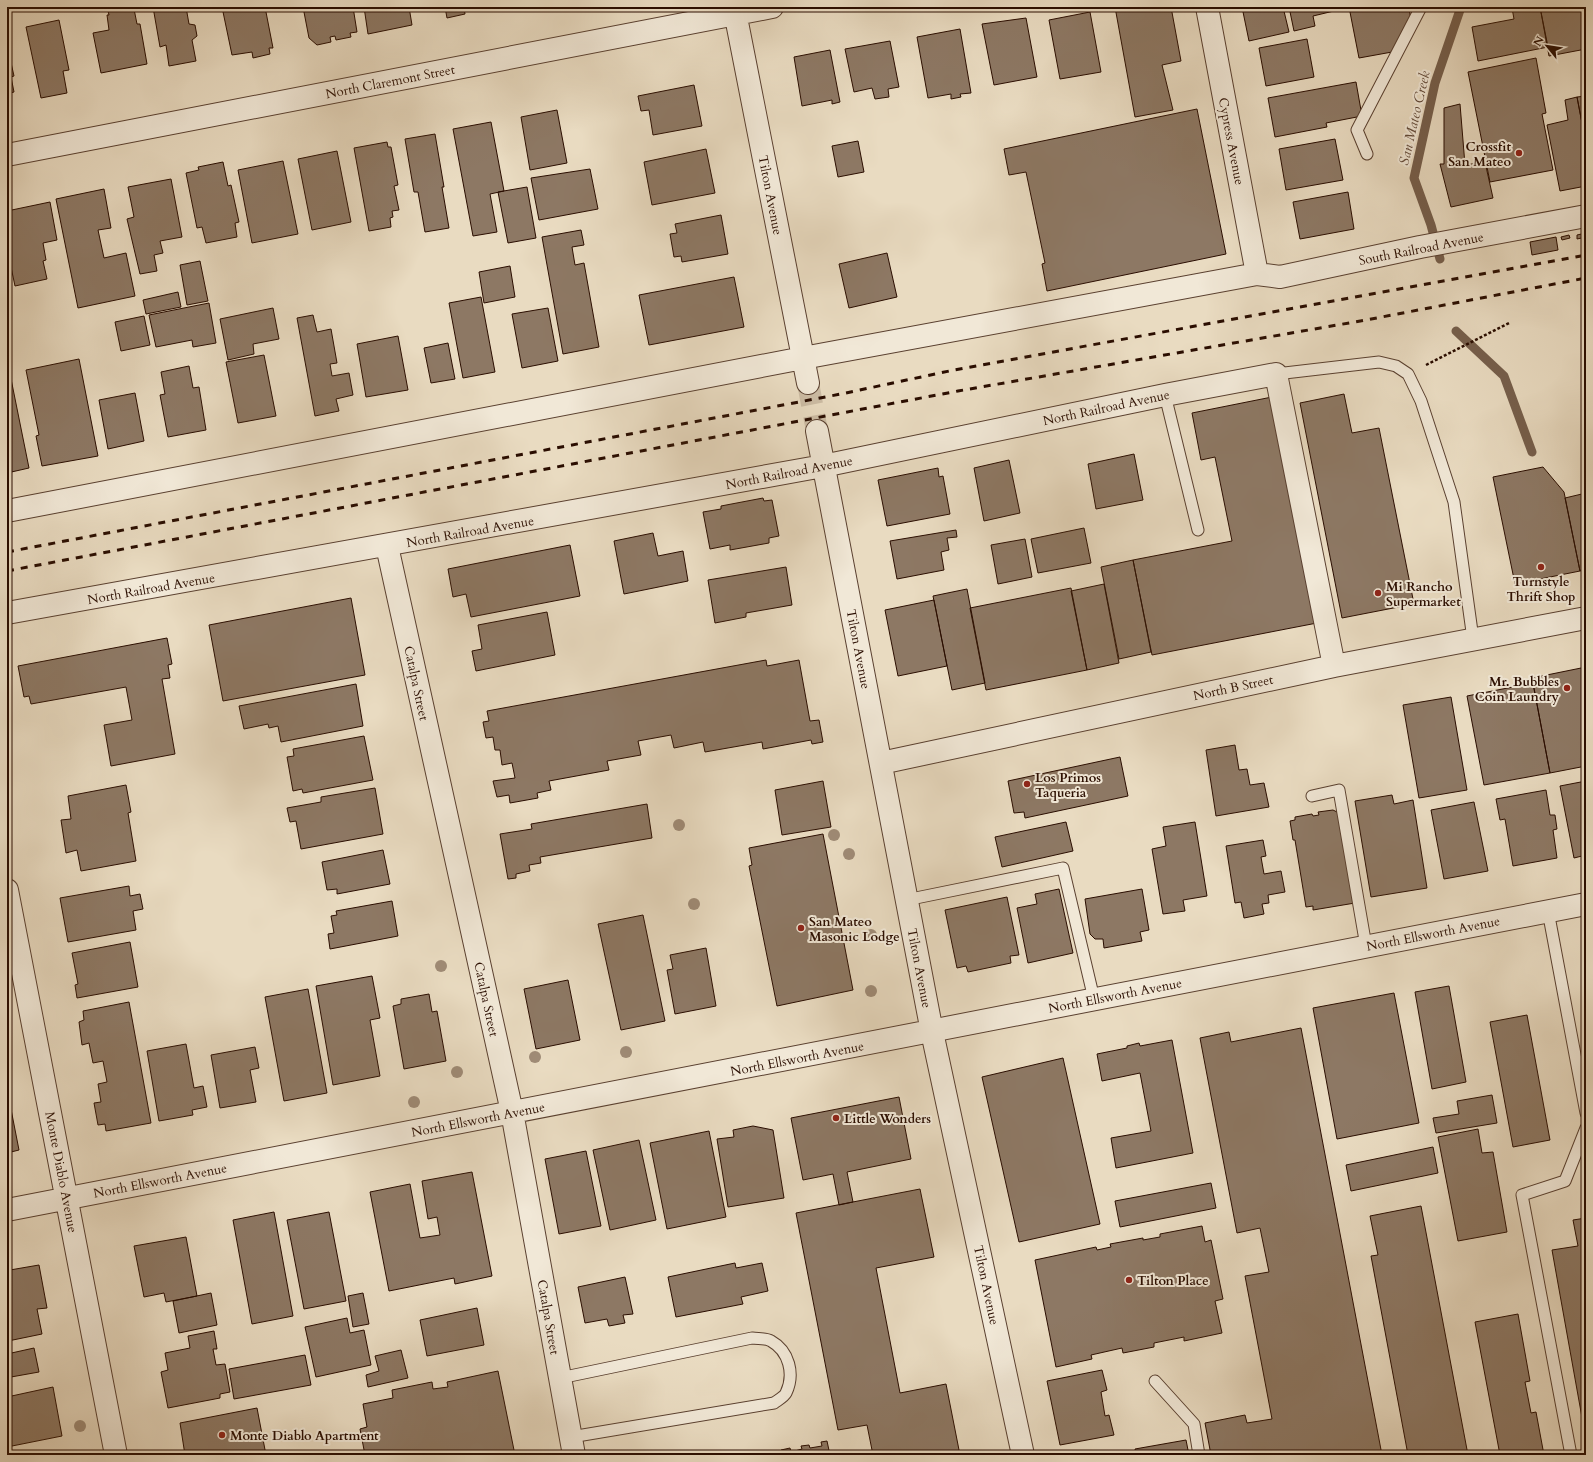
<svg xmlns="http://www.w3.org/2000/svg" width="1593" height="1462" viewBox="0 0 1593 1462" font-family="Cardo,serif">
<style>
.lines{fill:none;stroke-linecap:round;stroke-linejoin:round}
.stream{stroke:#765f4c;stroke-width:9}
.building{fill:#8d7864;stroke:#2a0d00}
.minor-tunnel{stroke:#ccbca4;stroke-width:22;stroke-dasharray:22 11;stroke-linecap:butt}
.service-casing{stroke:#5a4030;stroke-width:13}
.minor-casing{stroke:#5a4030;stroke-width:24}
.path{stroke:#2a0d00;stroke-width:2.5;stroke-dasharray:3 2;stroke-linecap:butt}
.service{stroke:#f1e8d7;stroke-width:11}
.minor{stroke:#f1e8d7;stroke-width:22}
.rail{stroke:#2a0d00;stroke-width:3;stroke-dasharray:7 7;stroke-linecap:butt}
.tree{fill:#9f8b76}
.poi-dot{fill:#8f2418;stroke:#f1e8d7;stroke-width:1.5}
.labels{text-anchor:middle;stroke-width:4;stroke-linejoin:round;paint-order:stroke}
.street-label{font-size:13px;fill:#2a0d00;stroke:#f1e8d7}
.poi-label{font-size:13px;font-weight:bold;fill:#2a0d00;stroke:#f1e8d7;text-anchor:start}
.water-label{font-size:14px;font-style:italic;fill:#634a39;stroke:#f1e8d7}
</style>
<rect width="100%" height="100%" fill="#e9dbc1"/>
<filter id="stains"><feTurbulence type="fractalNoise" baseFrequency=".005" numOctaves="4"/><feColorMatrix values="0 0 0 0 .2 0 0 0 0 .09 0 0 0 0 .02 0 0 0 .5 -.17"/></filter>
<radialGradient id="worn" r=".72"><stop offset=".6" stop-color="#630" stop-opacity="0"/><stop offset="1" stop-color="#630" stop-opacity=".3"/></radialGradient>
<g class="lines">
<path class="stream" d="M1440,259L1431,225L1414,178L1435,83L1461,7
M1456,331L1504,376L1532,452"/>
</g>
<path class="building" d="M107,7H132L134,9L137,24H140L147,64L101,73L93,33L109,30L107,15H109Z
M153,7H186L189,24L195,25L197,36L192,40L196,61L169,66L166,45L160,47Z
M222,7H265L273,48H269L270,54L253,58L252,52L232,55Z
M303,7H353L357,32L350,33L351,37L336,40L335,36L330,37L331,42L317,45L309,38Z
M364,7H409L412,25L368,34Z
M445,7H464L465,14L447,18Z
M1115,7H1171L1181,61L1162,65L1173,110L1135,117Z
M1242,7H1283L1289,32L1249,41Z
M1289,7H1338V10L1313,16L1315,26L1294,31Z
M1349,7H1409L1411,21L1392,52L1359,58Z
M1516,7H1540L1548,47L1478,61L1472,27L1514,19L1512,8Z
M1540,7H1586V49L1549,56Z
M1090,12L1101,72L1060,79L1049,20Z
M1026,18L1037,77L994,85L982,24Z
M59,20L69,70L63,71L67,93L41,98L26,27Z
M7,23L11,41L7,42Z
M960,29L971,93L960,94L961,97L951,99V94L928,98L917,37Z
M1307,39L1314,77L1266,86L1259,48Z
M890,41L899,87L888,89L889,97L875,99L872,88L854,92L845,49Z
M7,45L14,76L11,77L14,92L7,94Z
M830,50L840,102L832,104V100L802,106L794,57Z
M1536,58L1546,113L1542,114L1553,170L1490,182L1468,72Z
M1356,82L1362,116L1326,123L1327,127L1275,137L1268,98Z
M694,85L702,126L653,135L649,110L641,111L638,96Z
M1586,96V144L1577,97Z
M1577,97L1586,144V186L1560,191L1547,125L1568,120L1565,100Z
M1460,104L1465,165L1485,162L1493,198L1451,207L1440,164H1444V108Z
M1197,109L1226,254L1047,291L1042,264L1045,263L1026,172L1009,175L1004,149Z
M557,110L567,163L530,170L521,117Z
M491,122L504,191L490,194L497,232L473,236L453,129Z
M435,134L444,187H442L449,228L425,232L418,192H414L405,139Z
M1335,139L1343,180L1286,190L1279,149Z
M858,141L864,172L838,177L832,146Z
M387,142L388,147H391L398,185L394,186L399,210L392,211L393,217L390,218L391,227L369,231L354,148Z
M706,149L715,193L652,205L644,162Z
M337,151L351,222L312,230L298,159Z
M283,161L298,234L252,243L238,170Z
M223,162L228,186L231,185L239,222L235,223L237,237L206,243L202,227L197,228L186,173L199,170L198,167Z
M590,169L598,209L539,220L531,178Z
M171,179L182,237L160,241L163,253L154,255L157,271L140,274L127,219L134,217L128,187Z
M527,187L536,238L508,243L498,192Z
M104,189L111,228L98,230L104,258L126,253L135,296L78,308L56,199Z
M1348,192L1354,229L1300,239L1293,202Z
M50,202L57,240L43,243L46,260L43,261L47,279L15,286L7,248V211Z
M721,215L728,254L682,262L681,256L674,257L670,234L677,233L675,224Z
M581,230L584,245L572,247L575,265L584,263L599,347L563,354L542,237Z
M1586,233V237L1577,239V235Z
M1569,235L1570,238L1562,240L1561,237Z
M1556,237L1558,250L1532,255L1530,242Z
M887,253L897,297L849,308L839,264Z
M200,261L208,301L187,305L180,265Z
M510,266L515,297L484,303L479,272Z
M734,277L744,327L649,345L639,295Z
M178,292L181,307L146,314L143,300Z
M481,297L495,372L463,378L449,303Z
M209,303L216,343L193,347L192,340L156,347L149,315Z
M273,308L279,339L253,344L254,354L228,360L220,319Z
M548,308L558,361L522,368L512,314Z
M313,315L317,332L331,329L337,363L330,364L332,376L349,373L353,395L336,399L339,411L315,416L297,318Z
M144,316L150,345L121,351L115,322Z
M398,336L408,390L366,397L357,344Z
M448,343L455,379L431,383L424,348Z
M264,355L276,416L238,423L226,362Z
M7,359L29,468L7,473Z
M79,359L98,456L42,466L36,436L39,435L26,370Z
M189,366L193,388L199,387L206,430L168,437L160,395L165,394L161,372Z
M135,393L144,441L108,449L99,400Z
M1344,394L1352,433L1379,428L1414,604L1342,618L1300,403Z
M1272,397L1317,623L1152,655L1133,560L1232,541L1215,457L1201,460L1192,413Z
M1134,454L1143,500L1096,509L1088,464Z
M1009,460L1020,513L984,521L974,468Z
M1543,467L1564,492L1580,571L1515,584L1493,477Z
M938,468L939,477L943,476L950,514L887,526L878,480Z
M1586,493V570L1580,571L1565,498Z
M763,498L764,501L772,500L779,536L769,538V543L730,550V545L710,549L703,512L721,509V506Z
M1084,528L1091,563L1038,573L1031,539Z
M956,530L957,537L947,538L949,550L941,552L944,570L897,579L890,541Z
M653,533L658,556L683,551L688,581L624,594L614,541Z
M1025,539L1032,577L998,584L991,545Z
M570,545L580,596L471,617L466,594L453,597L448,569Z
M1133,560L1151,652L1119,659L1101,567Z
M786,567L792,605L746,613V617L715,623L708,580Z
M1104,584L1119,663L1087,670L1071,591Z
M1071,588L1087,670L986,690L970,608Z
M967,589L985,683L952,690L933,596Z
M351,598L365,675L223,701L209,625Z
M934,600L947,666L898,676L885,610Z
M547,612L555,655L476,671L472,651L482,649L478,625Z
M167,638L172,664L168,665L170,678L162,679L175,754L111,766L104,725L132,720L126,687L31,704L29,696L24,697L18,666Z
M766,660L767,666L799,660L810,721L819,720L823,742L812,744L811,740L763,749L762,742L705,752L703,742L674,748L671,735L638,741L641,755L607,761L609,770L549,781L551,790L537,793L538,798L510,803L509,795L497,797L493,781L515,778L512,763L502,765L500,750H495L493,737L486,738L483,722L489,721L487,711Z
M1586,667V766L1550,773L1532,678Z
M1533,683L1550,773L1484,785L1467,696Z
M356,684L363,726L281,742L278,726L269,728L268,724L244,729L239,706Z
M1451,697L1467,790L1419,798L1403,705Z
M364,736L373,780L303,793L302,789L293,791L287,757L294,756L293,749Z
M1235,745L1239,770L1247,769L1250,785L1264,783L1269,807L1216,816L1206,750Z
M1120,757L1128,796L1025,818L1024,812L1014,813L1008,781Z
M823,781L831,827L782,835L775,790Z
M1586,781V855L1574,858L1560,786Z
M126,785L131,812L128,813L136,861L81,871L77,850L66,853L61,820L71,819L68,796Z
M375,788L383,834L301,849L296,821L290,822L287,808L321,802V797Z
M1546,790L1550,815H1555L1557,829L1553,830L1557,858L1513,866L1505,819L1500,820L1496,799Z
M1392,795L1394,804L1413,800L1427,888L1371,897L1355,801Z
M1474,802L1488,871L1444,879L1431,810Z
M647,804L652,838L540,857L541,863L529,865L530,871L516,874V878L508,879L500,834L532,829L531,824Z
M1333,810L1341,814L1355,903L1313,910V906L1306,907L1295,840H1293L1290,821L1295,820V817L1312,814L1313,816L1319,815L1318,812Z
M1066,822L1073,851L1002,867L995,837Z
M1195,822L1207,896L1183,900L1185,911L1163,914L1152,849L1166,846L1163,827Z
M823,834L853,990L777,1006L749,866L752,865L749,848Z
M1263,840L1266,856L1261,857L1264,874L1281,871L1285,892L1268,895L1269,903L1262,904L1264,914L1244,918L1241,902L1235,903L1226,846Z
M383,850L390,884L337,894V889L327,890L322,862Z
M129,886L130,896L140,894L143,909L133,911L136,930L68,942L60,898Z
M1059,889L1073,953L1028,963L1017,908L1037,904L1035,894Z
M1142,889L1149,930L1140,932L1142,941L1104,948L1103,939H1095L1090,934L1085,899Z
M1007,897L1019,955L1010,956L1011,963L968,972L966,966L957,968L945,910Z
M392,901L398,936L330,949L328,934L334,933L331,916L337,915L336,911Z
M643,915L665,1021L621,1030L598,924Z
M130,942L138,987L77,998L75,985L78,984L72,953Z
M706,948L716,1006L675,1014L667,970L673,969L670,955Z
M372,976L380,1018L370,1020L380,1076L333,1085L316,986Z
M568,980L580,1040L536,1049L524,989Z
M1449,986L1466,1082L1432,1089L1415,992Z
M308,989L327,1093L284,1101L265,997Z
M1394,993L1419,1123L1337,1139L1313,1008Z
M429,994L432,1012L437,1011L446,1061L404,1069L393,1006L401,1004V999Z
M129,1002L151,1123L106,1131L105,1124L98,1125L94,1103L101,1102L98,1084L107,1082L103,1061L93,1063L89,1043L82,1045L79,1022L84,1020L83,1011Z
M1527,1015L1550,1140L1513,1147L1490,1022Z
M1301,1028L1382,1455H1211L1205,1423L1245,1415L1247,1423L1272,1419L1245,1276L1269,1272L1260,1228L1237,1233L1200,1038L1229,1032L1231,1042Z
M1172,1040L1193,1153L1116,1168L1111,1138L1151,1131L1140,1073L1102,1081L1097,1054L1127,1048V1046L1139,1043L1140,1046Z
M186,1044L194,1088L203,1086L207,1107L192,1110L193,1115L159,1121L147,1051Z
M255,1047L259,1068L250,1070L256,1102L220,1108L211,1055Z
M1063,1058L1100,1224L1019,1242L982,1077Z
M8,1094L19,1150L7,1153V1095Z
M1492,1095L1497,1123L1436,1133L1433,1118L1459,1114L1457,1101Z
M899,1097L911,1159L847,1172L853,1202L839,1205L833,1174L803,1180L791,1118Z
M753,1126L773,1130L784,1198L728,1207L717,1139L734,1137L733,1130Z
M1478,1129L1482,1153L1493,1152L1507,1232L1458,1241L1438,1137Z
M709,1131L726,1217L667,1229L650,1143Z
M639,1140L656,1220L610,1230L593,1150Z
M1433,1147L1438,1173L1351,1191L1346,1165Z
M586,1151L601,1226L559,1234L545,1159Z
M472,1172L492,1276L455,1284L454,1278L389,1291L370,1192L410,1184L420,1238L440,1235L437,1217L428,1219L422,1181Z
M1211,1183L1216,1208L1120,1227L1115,1201Z
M920,1189L934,1257L876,1268L900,1393L946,1384L960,1455H873L867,1425L838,1430L796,1213Z
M1421,1206L1468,1455H1408L1371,1256L1378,1255L1370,1216Z
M274,1212L293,1316L252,1324L233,1220Z
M329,1212L346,1301L304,1309L287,1220Z
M1586,1218V1440L1552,1250L1578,1246L1573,1220Z
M1202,1226L1205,1242L1211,1240L1223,1299L1215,1301L1222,1333L1184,1341V1337L1154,1343V1347L1123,1353L1122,1348L1091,1355L1092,1359L1056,1367L1035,1260L1096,1247L1097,1250L1111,1247L1110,1244L1143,1238V1240L1160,1237V1234Z
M186,1237L197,1296L166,1302L164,1293L144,1297L134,1246Z
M735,1263L736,1268L762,1263L768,1291L741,1297L743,1304L676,1317L668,1277Z
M39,1265L47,1308L37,1309L42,1334L8,1341L7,1278H11L10,1270Z
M625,1277L633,1314L623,1315L625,1323L609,1326L607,1319L585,1323L578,1287Z
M211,1293L217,1325L179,1333L173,1301Z
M363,1293L369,1324L353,1327L348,1296Z
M477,1308L484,1345L427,1356L420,1320Z
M1518,1314L1530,1381L1525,1382L1531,1413L1536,1412L1544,1455H1500L1475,1322Z
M347,1318L350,1333L364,1330L371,1365L316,1377L305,1327Z
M214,1331L217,1349H213L216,1365L225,1364L230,1392L220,1394V1398L168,1408L161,1372L168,1370L165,1353L190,1348L188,1336Z
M34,1348L39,1372L11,1377L7,1354Z
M401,1350L408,1378L368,1387L366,1375L379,1371L375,1356Z
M305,1355L311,1385L234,1399L229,1369Z
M1102,1370L1107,1390L1101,1392L1105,1416L1109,1415L1114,1435L1060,1445L1047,1381Z
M498,1371L515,1455H365L360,1429L367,1427L363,1404L393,1398L392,1390L432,1382L433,1389L448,1387L447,1382Z
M53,1387L62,1436L7,1447V1397Z
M257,1408L266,1455H185L180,1423Z
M1186,1440L1189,1455H1136L1135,1449Z
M827,1441L830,1455H773L782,1453L781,1450L790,1448L791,1452L802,1449L801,1446L809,1445L810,1448L822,1446L821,1442Z
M62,1452V1455H48Z
M770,1452L771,1455H762V1454Z"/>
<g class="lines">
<path class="minor-tunnel" d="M808,383L817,431"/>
<g class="service-casing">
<path id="service" d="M1367,154L1357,130L1421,7
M1276,374L1379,362L1396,366L1408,374L1421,401L1454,502L1473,639
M1165,395L1198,530
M1312,796L1339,790L1366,946
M906,900L1063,868L1094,999
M1548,911L1586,1113
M560,1378L752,1338C758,1339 766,1338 771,1341C789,1351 795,1374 786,1393C784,1397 778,1400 774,1403L571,1437
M1155,1381L1194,1424L1199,1455
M1571,1455L1522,1195L1565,1181L1586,1128"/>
</g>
<g class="minor-casing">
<path id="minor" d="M734,7L808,383
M1207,7L1257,274
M7,155L772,7
M817,431L932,1032L1023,1455
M7,511L803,358L1257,274L1280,277L1420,247L1586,216
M387,546L512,1112L574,1455
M7,613L823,466L1165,395L1276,374L1334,666
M881,763L1334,666L1586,618
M7,890L116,1455
M7,1210L1586,904"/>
</g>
<path class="path" d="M1426,365L1509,323"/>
<use href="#service" class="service"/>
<use href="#minor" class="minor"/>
<path class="rail" d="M7,552L841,394L954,370L1586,255
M7,571L958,391L1366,320L1586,278"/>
</g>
<g class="tree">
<circle cx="679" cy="825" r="6"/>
<circle cx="834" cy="835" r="6"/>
<circle cx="849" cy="854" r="6"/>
<circle cx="694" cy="904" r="6"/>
<circle cx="871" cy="935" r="6"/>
<circle cx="441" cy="966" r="6"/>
<circle cx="871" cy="991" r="6"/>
<circle cx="626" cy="1052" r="6"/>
<circle cx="535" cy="1057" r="6"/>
<circle cx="457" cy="1072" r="6"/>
<circle cx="414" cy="1102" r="6"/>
<circle cx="80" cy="1426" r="6"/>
</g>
<g class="poi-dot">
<circle cx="1519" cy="153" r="4"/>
<circle cx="1541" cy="567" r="4"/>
<circle cx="1378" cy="593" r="4"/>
<circle cx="1567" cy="688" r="4"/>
<circle cx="1027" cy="784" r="4"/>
<circle cx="801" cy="928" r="4"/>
<circle cx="836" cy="1118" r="4"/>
<circle cx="1129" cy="1280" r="4"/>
<circle cx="222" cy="1435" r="4"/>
</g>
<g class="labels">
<g class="street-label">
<text transform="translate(390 81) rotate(-11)" y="5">North Claremont Street</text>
<text transform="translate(1232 141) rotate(79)" y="5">Cypress Avenue</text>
<text transform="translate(771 195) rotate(79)" y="5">Tilton Avenue</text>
<text transform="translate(1421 248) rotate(-11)" y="5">South Railroad Avenue</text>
<text transform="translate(1106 407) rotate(-12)" y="5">North Railroad Avenue</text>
<text transform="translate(789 472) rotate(-11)" y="5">North Railroad Avenue</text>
<text transform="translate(470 531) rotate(-10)" y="5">North Railroad Avenue</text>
<text transform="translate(151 588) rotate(-10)" y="5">North Railroad Avenue</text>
<text transform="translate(859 649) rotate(79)" y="5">Tilton Avenue</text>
<text transform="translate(417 683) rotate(78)" y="5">Catalpa Street</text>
<text transform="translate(1233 687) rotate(-12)" y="5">North B Street</text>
<text transform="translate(1433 933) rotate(-11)" y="5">North Ellsworth Avenue</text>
<text transform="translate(920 968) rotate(79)" y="5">Tilton Avenue</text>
<text transform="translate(1115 995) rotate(-11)" y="5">North Ellsworth Avenue</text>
<text transform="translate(487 999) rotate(78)" y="5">Catalpa Street</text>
<text transform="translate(797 1058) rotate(-11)" y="5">North Ellsworth Avenue</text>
<text transform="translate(478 1119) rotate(-11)" y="5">North Ellsworth Avenue</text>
<text transform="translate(62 1172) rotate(79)" y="5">Monte Diablo Avenue</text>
<text transform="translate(160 1180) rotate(-11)" y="5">North Ellsworth Avenue</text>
<text transform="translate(987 1285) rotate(78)" y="5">Tilton Avenue</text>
<text transform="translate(549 1317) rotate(80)" y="5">Catalpa Street</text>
</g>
<g class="poi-label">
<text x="1511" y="151" text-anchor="end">Crossfit<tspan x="1511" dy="15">San Mateo</tspan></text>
<text x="1541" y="586" text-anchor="middle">Turnstyle<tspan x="1541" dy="15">Thrift Shop</tspan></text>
<text x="1386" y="591">Mi Rancho<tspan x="1386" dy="15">Supermarket</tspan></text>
<text x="1559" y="686" text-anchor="end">Mr. Bubbles<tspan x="1559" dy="15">Coin Laundry</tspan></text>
<text x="1035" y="782">Los Primos<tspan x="1035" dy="15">Taqueria</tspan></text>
<text x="809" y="926">San Mateo<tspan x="809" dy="15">Masonic Lodge</tspan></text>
<text x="844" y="1123">Little Wonders</text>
<text x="1137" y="1285">Tilton Place</text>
<text x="230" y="1440">Monte Diablo Apartment</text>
</g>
<g class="water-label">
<text transform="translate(1414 118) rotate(-77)" y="5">San Mateo Creek</text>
</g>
</g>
<rect width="1593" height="1462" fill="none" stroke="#e9dbc1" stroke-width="24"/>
<rect x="8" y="8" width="1577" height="1446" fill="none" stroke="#2a0d00" stroke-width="2"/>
<rect x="12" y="12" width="1569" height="1438" fill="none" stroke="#2a0d00"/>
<g transform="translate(1547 46) rotate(300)" stroke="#f1e8d7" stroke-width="3" paint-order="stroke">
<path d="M0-3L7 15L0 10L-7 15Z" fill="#2a0d00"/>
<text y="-6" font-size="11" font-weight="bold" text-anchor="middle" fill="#2a0d00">N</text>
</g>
<rect width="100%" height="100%" filter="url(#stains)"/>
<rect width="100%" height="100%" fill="url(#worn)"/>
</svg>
